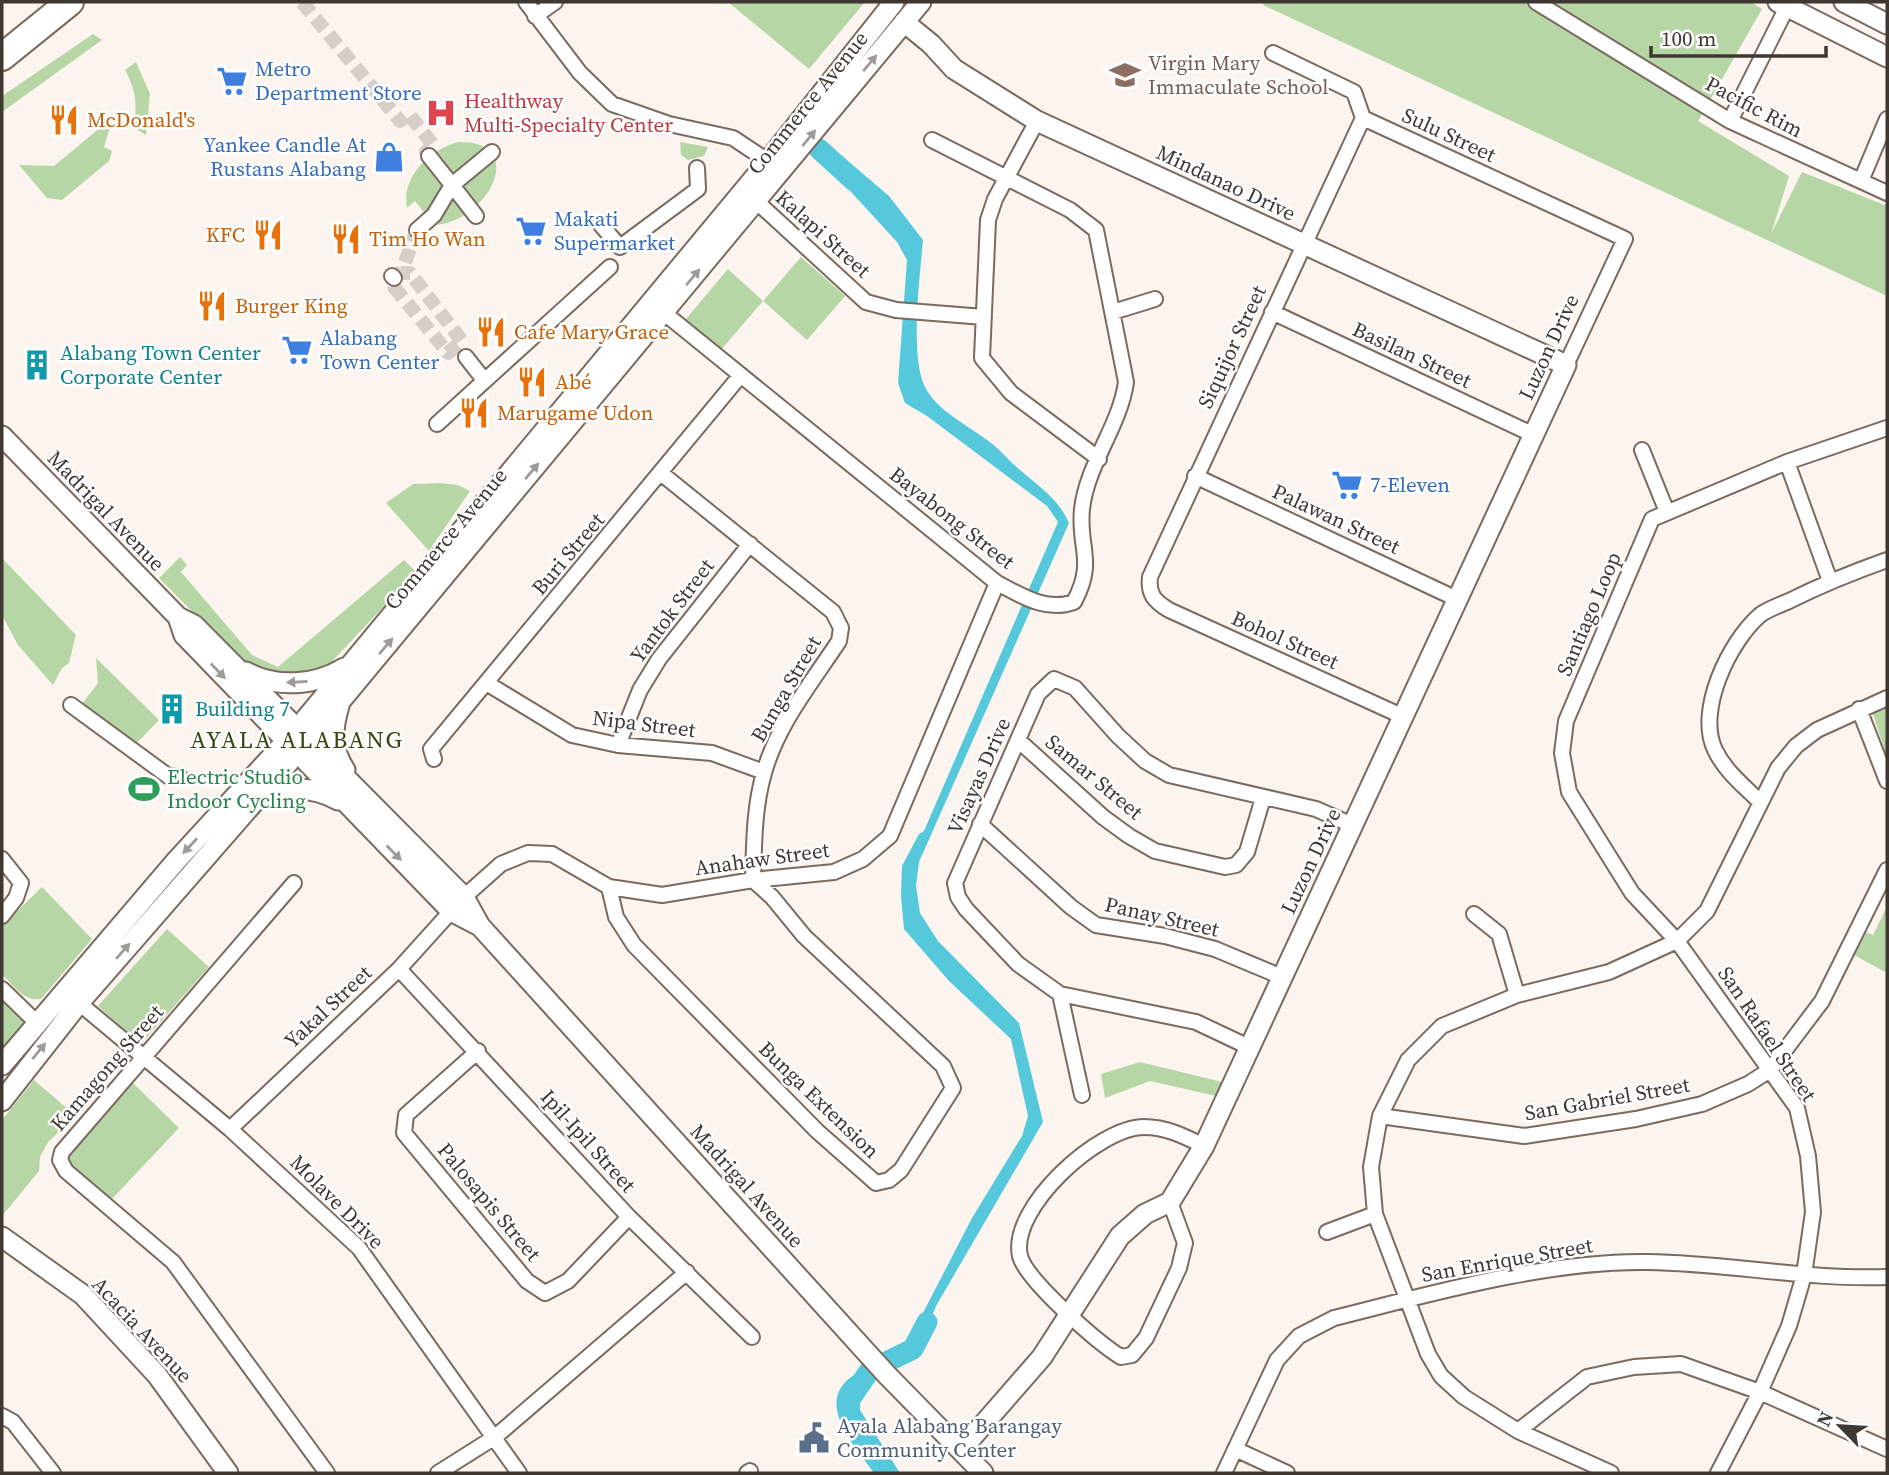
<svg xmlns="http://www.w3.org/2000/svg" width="1889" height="1475" viewBox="0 0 1889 1475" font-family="'Source Serif 4',serif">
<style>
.green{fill:#b7d6a6}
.water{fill:#55c8db}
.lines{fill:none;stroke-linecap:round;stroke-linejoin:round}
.river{stroke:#55c8db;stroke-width:21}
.street-tunnel{stroke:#d6cec9;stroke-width:14;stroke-dasharray:14 7;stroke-linecap:butt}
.street-casing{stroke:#7b6a5f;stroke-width:18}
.secondary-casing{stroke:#7b6a5f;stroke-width:23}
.highway-casing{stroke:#7b6a5f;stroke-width:30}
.street{stroke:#fff;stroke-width:14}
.secondary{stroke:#fff;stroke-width:19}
.highway{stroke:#fff;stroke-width:26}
.oneway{fill:#9f9b98}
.labels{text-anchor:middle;stroke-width:5;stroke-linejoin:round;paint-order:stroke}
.education-label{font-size:21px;fill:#785e54;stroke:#fff;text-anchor:start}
.shop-label{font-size:21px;fill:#366cbe;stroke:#fff;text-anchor:start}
.health-label{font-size:21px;fill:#be3a42;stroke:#fff;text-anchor:start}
.street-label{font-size:21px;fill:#3f3732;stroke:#fff}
.food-label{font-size:21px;fill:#c56008;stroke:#fff;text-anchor:start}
.culture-label{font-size:21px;fill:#0d838f;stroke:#fff;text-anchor:start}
.leisure-label{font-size:21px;fill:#27864d;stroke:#fff;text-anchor:start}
.service-label{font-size:21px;fill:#4e5e75;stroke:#fff;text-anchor:start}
.quarter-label{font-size:24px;letter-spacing:2px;fill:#364711;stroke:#fff}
</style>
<rect width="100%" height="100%" fill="#fcf4ef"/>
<path class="green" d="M728,2H862L864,3L809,69Z
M1266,2H1751L1762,9L1698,121L1789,176L1771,234L1802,172L1887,206V296L1263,5Z
M93,34L102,40L2,112V96Z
M136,62L150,94L146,135L133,127C138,105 136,90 125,70Z
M113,117L104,147L112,151L109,161L62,200L47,198L19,165L54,166Z
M458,142C532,140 486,227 429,225L425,239L414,226L427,216L415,201L407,208C401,176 430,150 458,142Z
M680,142L708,147L704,156L688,160L681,155Z
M801,257L845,296L807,340L763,301L720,351L686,319L728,269L763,301Z
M440,483L458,485L470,491L429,551L386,503L413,484Z
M180,557L187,565L181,572L252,655L278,667L404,560L416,572L323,671L281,675L242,662L159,578Z
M2,558L76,635L69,663L62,668L53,685L18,645L2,615Z
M96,658L159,720L137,743L81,705L98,683Z
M1887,706V758L1872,711Z
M42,887L92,939L41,999C24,1002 13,985 2,974V926Z
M1887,906V973L1854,955L1865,932L1873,935Z
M167,929L209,967L141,1044L98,1006Z
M2,1000L25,1023L2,1051Z
M1140,1062L1222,1082L1216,1096L1150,1081L1105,1098L1101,1074Z
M34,1080L76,1116L48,1142L40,1157L39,1171L2,1216V1120Z
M133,1083L179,1128L111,1200L67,1160Z"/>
<path class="water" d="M841,155L889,196L923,240C920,275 909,360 926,389C940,414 974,428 996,447C1004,454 1010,462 1019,469C1039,487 1058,498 1069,523L919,862L916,886L920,913L938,941L1019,1023L1043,1122L936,1306L922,1341L890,1366L885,1355L903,1345L924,1311L972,1218L1022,1136L1028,1116L1011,1039L949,981L904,929L901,896L902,866L919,834L924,831L1058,522L1047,506L927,416L905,403L898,383L907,260L897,242L829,168Z
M859,1372L870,1385L860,1401V1410L900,1473H874C853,1444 810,1398 859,1372Z"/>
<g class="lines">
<path class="river" d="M819,149L854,181
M850,1399L870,1370L913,1349L927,1322"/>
<path class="street-tunnel" d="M302,2L400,121L409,114L433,145L426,152L429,156
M399,270L401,273L394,278V287L448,353L462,341L410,273H401L417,230"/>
<g class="street-casing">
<path id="street" d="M526,2L580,73L612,104L669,124L733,138L775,166
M1536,2L1730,121L1887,193
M535,16L555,2
M1273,53L1354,92L1363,118L1625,239L1566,365
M1363,118L1150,577C1148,594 1154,601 1169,610L1404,717
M1037,121L995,199L988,220L982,358L1011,393L1099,459
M1730,121L1787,7
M1861,181L1887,119
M757,202L866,302L896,310L984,317
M476,216L452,185L492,152
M601,225L620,247L698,189L697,168
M417,230L434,215L452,185L429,156
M392,276L394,278
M663,312L997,583C1022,596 1046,612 1074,602C1096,561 1078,548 1082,509C1087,464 1120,426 1126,382L1096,230L1070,210L932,140
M1113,312L1155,299
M1272,312L1534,435
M466,357L484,380
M437,424L610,267
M1642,450L1667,512
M1787,462L1830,581
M1195,476L1459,600
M488,684L572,735L618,745L712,753L764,772
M71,705L168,776L180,777
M1859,709L1887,781
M1018,740L1103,817L1129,836L1155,851L1225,867L1236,865L1247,852L1263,798
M618,745L640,690L659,659L750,544
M434,759L431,749L740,376
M1760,802C1744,786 1725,771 1715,750C1696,711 1729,642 1760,615C1768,609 1780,605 1789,601C1821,585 1853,572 1887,560
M980,824L1071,907L1096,925L1165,936L1215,949L1282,977
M2,859L21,883L16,898L2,916
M294,883L62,1152L60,1160L66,1171L173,1262L327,1473
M609,887L616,917L634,945L817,1131L876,1183L889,1180L901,1170L953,1088L943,1066L804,936L772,897L753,880C754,845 754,807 764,773C777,725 812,682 839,641L841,628L833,612L662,474
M1474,914L1499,934L1517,995
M399,969L629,1217L752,1337
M2,989L36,1022
M1060,994L1082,1095
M79,1003L230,1129L359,1248L519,1473
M1251,1048L1196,1022L1060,994L1018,964L966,909L958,897L955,883L1038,694L1054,679L1075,688L1118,736L1145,761L1169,775L1316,809L1352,825
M478,1051L406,1115L404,1133L527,1281L545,1293L568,1281L629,1217
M1380,1116L1524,1136L1636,1119L1702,1104L1748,1084L1770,1070L1822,1001L1887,870
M230,1129L399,969L464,897L501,864L528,853L552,854L609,887L662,895L753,880L834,872L863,859L890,836L997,583
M1170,1202L1185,1243L1179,1268L1146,1338L1132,1355L1121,1357C1098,1343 1026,1280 1020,1256C1009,1208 1099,1127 1144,1127C1166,1127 1184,1136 1204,1146
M1327,1232L1375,1214
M2,1416L13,1422L53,1473
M1518,1431L1587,1377L1634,1367L1681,1364L1760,1392L1887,1449
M1235,1449L1287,1473
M438,1473L495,1437L687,1272
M747,1473L750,1471
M1224,1473L1277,1360L1299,1336L1334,1318C1430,1294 1549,1260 1648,1262C1728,1263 1807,1280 1887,1277
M1611,1473L1518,1431L1464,1397L1441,1376L1428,1354L1375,1214L1371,1167L1380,1116L1408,1060L1442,1026L1517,995L1609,972L1677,941L1707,911L1778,768L1796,746L1817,730L1887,698
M1718,1473L1760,1392L1789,1326L1804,1275L1813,1212L1808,1156L1797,1108L1677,941L1632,893L1569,792L1562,753L1566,721L1652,519L1787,462L1887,428"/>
</g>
<g class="secondary-casing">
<path id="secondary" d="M1778,2L1887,57
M1844,2L1887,24
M904,22L931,44L954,69L1037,121L1566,365L1204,1146L1170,1202L1145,1214L1120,1236L1042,1357L961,1450
M2,436L178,617L194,625L464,897L480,926L887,1375L983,1473
M178,617L184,635L451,911L480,926
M246,672C276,688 315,686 344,668
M339,706C332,729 331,749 345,770
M256,798C283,787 312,785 338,800
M2,1065L176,861L298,728L769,160L894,2
M2,1101L79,1003L309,739L921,2
M2,1237L83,1295L157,1375L228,1473"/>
</g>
<g class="highway-casing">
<path id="highway" d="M2,57L70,2"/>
</g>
<use href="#street" class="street"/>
<use href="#secondary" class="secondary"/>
<use href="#highway" class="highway"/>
</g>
<defs><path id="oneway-solid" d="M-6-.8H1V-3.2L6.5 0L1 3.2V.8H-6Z" transform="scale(1.75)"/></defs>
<g class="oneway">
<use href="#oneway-solid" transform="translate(870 63) rotate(-50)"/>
<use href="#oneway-solid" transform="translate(809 138) rotate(-51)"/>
<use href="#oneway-solid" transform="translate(693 277) rotate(-50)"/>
<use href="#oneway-solid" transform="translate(532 471) rotate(-50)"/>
<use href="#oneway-solid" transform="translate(386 646) rotate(-50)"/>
<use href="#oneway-solid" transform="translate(218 671) rotate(46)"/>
<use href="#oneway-solid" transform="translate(297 682) rotate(177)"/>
<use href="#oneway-solid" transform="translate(190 846) rotate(133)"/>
<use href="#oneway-solid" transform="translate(394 853) rotate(45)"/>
<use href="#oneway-solid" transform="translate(123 951) rotate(-49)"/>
<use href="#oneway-solid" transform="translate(39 1051) rotate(-51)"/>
</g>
<defs>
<g id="school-bare" transform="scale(2.415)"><path d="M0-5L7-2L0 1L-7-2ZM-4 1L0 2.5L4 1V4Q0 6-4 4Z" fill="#8d6e63" stroke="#fff" stroke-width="2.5" paint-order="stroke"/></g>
<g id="supermarket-bare" transform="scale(2.415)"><path d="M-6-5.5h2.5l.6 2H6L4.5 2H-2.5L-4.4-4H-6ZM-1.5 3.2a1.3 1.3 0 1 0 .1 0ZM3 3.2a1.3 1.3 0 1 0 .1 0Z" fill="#3f7fe0" stroke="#fff" stroke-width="2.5" paint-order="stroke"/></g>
<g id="hospital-bare" transform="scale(2.415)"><path d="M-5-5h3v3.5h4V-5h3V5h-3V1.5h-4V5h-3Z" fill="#e0444e" stroke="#fff" stroke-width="2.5" paint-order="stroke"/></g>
<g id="restaurant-bare" transform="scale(2.415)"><path d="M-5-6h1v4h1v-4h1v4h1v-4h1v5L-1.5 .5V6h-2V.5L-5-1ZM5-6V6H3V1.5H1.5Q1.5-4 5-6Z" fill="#e8710a" stroke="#fff" stroke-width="2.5" paint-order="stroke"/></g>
<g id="shop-bare" transform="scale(2.415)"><path d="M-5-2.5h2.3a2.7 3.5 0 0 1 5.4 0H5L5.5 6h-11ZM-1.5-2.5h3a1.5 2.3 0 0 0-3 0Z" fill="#3f7fe0" stroke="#fff" stroke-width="2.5" paint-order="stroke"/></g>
<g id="building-bare" transform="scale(2.415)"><path d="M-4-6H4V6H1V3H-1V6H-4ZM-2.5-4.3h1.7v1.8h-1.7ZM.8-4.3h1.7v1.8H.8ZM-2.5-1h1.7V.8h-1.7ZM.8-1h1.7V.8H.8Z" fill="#0f9aa8" stroke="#fff" stroke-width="2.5" paint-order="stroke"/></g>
<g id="stadium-bare" transform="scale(2.415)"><path d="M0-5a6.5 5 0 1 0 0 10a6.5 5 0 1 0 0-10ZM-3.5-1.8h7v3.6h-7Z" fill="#2e9e5b" stroke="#fff" stroke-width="2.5" paint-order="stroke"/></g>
<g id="civic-bare" transform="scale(2.415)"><path d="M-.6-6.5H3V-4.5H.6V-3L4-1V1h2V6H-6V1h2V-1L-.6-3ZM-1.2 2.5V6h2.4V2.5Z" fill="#5c6f8a" stroke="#fff" stroke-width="2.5" paint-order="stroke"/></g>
</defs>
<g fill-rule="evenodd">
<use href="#school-bare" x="1125" y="75"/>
<use href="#supermarket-bare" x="232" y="81"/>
<use href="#hospital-bare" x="441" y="113"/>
<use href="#restaurant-bare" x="64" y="120"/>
<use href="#shop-bare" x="389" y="157"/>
<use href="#supermarket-bare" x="531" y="231"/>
<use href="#restaurant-bare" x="268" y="235"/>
<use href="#restaurant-bare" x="346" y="239"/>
<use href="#restaurant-bare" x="212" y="306"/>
<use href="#restaurant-bare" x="491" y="332"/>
<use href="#supermarket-bare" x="297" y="350"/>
<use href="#building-bare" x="37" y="365"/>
<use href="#restaurant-bare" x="532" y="382"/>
<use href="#restaurant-bare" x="474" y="413"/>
<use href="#supermarket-bare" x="1347" y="485"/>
<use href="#building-bare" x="172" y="709"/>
<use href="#stadium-bare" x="144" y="789"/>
<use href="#civic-bare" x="814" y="1438"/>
</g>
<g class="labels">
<g class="education-label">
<text x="1148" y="70">Virgin Mary<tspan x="1148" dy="24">Immaculate School</tspan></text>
</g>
<g class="shop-label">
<text x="255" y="76">Metro<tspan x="255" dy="24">Department Store</tspan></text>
<text x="366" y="152" text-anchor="end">Yankee Candle At<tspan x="366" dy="24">Rustans Alabang</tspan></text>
<text x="554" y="226">Makati<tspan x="554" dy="24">Supermarket</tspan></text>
<text x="320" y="345">Alabang<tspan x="320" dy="24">Town Center</tspan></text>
<text x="1370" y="492">7-Eleven</text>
</g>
<g class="health-label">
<text x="464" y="108">Healthway<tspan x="464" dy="24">Multi-Specialty Center</tspan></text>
</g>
<g class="street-label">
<text transform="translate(808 103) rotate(-51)" y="7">Commerce Avenue</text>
<text transform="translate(1754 107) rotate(28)" y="7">Pacific Rim</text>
<text transform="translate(1449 135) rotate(25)" y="7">Sulu Street</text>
<text transform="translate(1226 183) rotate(25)" y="7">Mindanao Drive</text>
<text transform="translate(823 234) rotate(42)" y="7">Kalapi Street</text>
<text transform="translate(1232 347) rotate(-65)" y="7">Siquijor Street</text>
<text transform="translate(1549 347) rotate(-65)" y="7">Luzon Drive</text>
<text transform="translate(1412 355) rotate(25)" y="7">Basilan Street</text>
<text transform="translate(106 511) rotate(46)" y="7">Madrigal Avenue</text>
<text transform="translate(952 518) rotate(38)" y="7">Bayabong Street</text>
<text transform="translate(1336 519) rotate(25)" y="7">Palawan Street</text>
<text transform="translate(446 539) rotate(-50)" y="7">Commerce Avenue</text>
<text transform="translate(568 554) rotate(-50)" y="7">Buri Street</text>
<text transform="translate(672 611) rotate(-53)" y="7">Yantok Street</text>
<text transform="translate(1589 614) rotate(-67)" y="7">Santiago Loop</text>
<text transform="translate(1285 640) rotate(24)" y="7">Bohol Street</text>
<text transform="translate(786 689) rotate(-60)" y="7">Bunga Street</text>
<text transform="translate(644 724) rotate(7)" y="7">Nipa Street</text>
<text transform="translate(979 776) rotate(-66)" y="7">Visayas Drive</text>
<text transform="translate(1094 777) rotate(40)" y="7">Samar Street</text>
<text transform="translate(762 859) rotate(-8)" y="7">Anahaw Street</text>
<text transform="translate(1311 861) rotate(-65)" y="7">Luzon Drive</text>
<text transform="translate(1162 917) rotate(13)" y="7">Panay Street</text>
<text transform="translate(328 1007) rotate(-43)" y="7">Yakal Street</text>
<text transform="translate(1767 1034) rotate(56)" y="7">San Rafael Street</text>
<text transform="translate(107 1068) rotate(-49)" y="7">Kamagong Street</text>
<text transform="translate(1607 1099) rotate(-10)" y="7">San Gabriel Street</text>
<text transform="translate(819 1100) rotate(44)" y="7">Bunga Extension</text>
<text transform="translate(588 1141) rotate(48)" y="7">Ipil-Ipil Street</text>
<text transform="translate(747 1186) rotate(48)" y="7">Madrigal Avenue</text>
<text transform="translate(337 1202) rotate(45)" y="7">Molave Drive</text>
<text transform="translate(489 1202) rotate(50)" y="7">Palosapis Street</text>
<text transform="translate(1507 1260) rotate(-10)" y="7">San Enrique Street</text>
<text transform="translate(142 1330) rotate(47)" y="7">Acacia Avenue</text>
</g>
<g class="food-label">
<text x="87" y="127">McDonald's</text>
<text x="245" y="242" text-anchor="end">KFC</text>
<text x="369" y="246">Tim Ho Wan</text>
<text x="235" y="313">Burger King</text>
<text x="514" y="339">Cafe Mary Grace</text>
<text x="555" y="389">Abé</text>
<text x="497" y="420">Marugame Udon</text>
</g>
<g class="culture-label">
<text x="60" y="360">Alabang Town Center<tspan x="60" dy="24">Corporate Center</tspan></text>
<text x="195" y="716">Building 7</text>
</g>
<g class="leisure-label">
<text x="167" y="784">Electric Studio<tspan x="167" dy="24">Indoor Cycling</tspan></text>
</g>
<g class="service-label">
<text x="837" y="1433">Ayala Alabang Barangay<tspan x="837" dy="24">Community Center</tspan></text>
</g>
<g class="quarter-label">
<text x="297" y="748">AYALA ALABANG</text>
</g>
</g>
<rect width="1889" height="1475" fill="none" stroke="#3f3732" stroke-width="7"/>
<g transform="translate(1840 1426) rotate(295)" stroke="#ffffff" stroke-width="5" paint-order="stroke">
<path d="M0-5L12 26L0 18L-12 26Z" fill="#3f3732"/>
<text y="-10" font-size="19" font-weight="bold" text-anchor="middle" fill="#3f3732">N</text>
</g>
<path d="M1651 46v10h175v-10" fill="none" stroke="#3f3732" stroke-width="3.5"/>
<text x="1661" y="46" font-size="21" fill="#3f3732" stroke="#ffffff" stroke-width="5" paint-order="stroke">100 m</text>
</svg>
